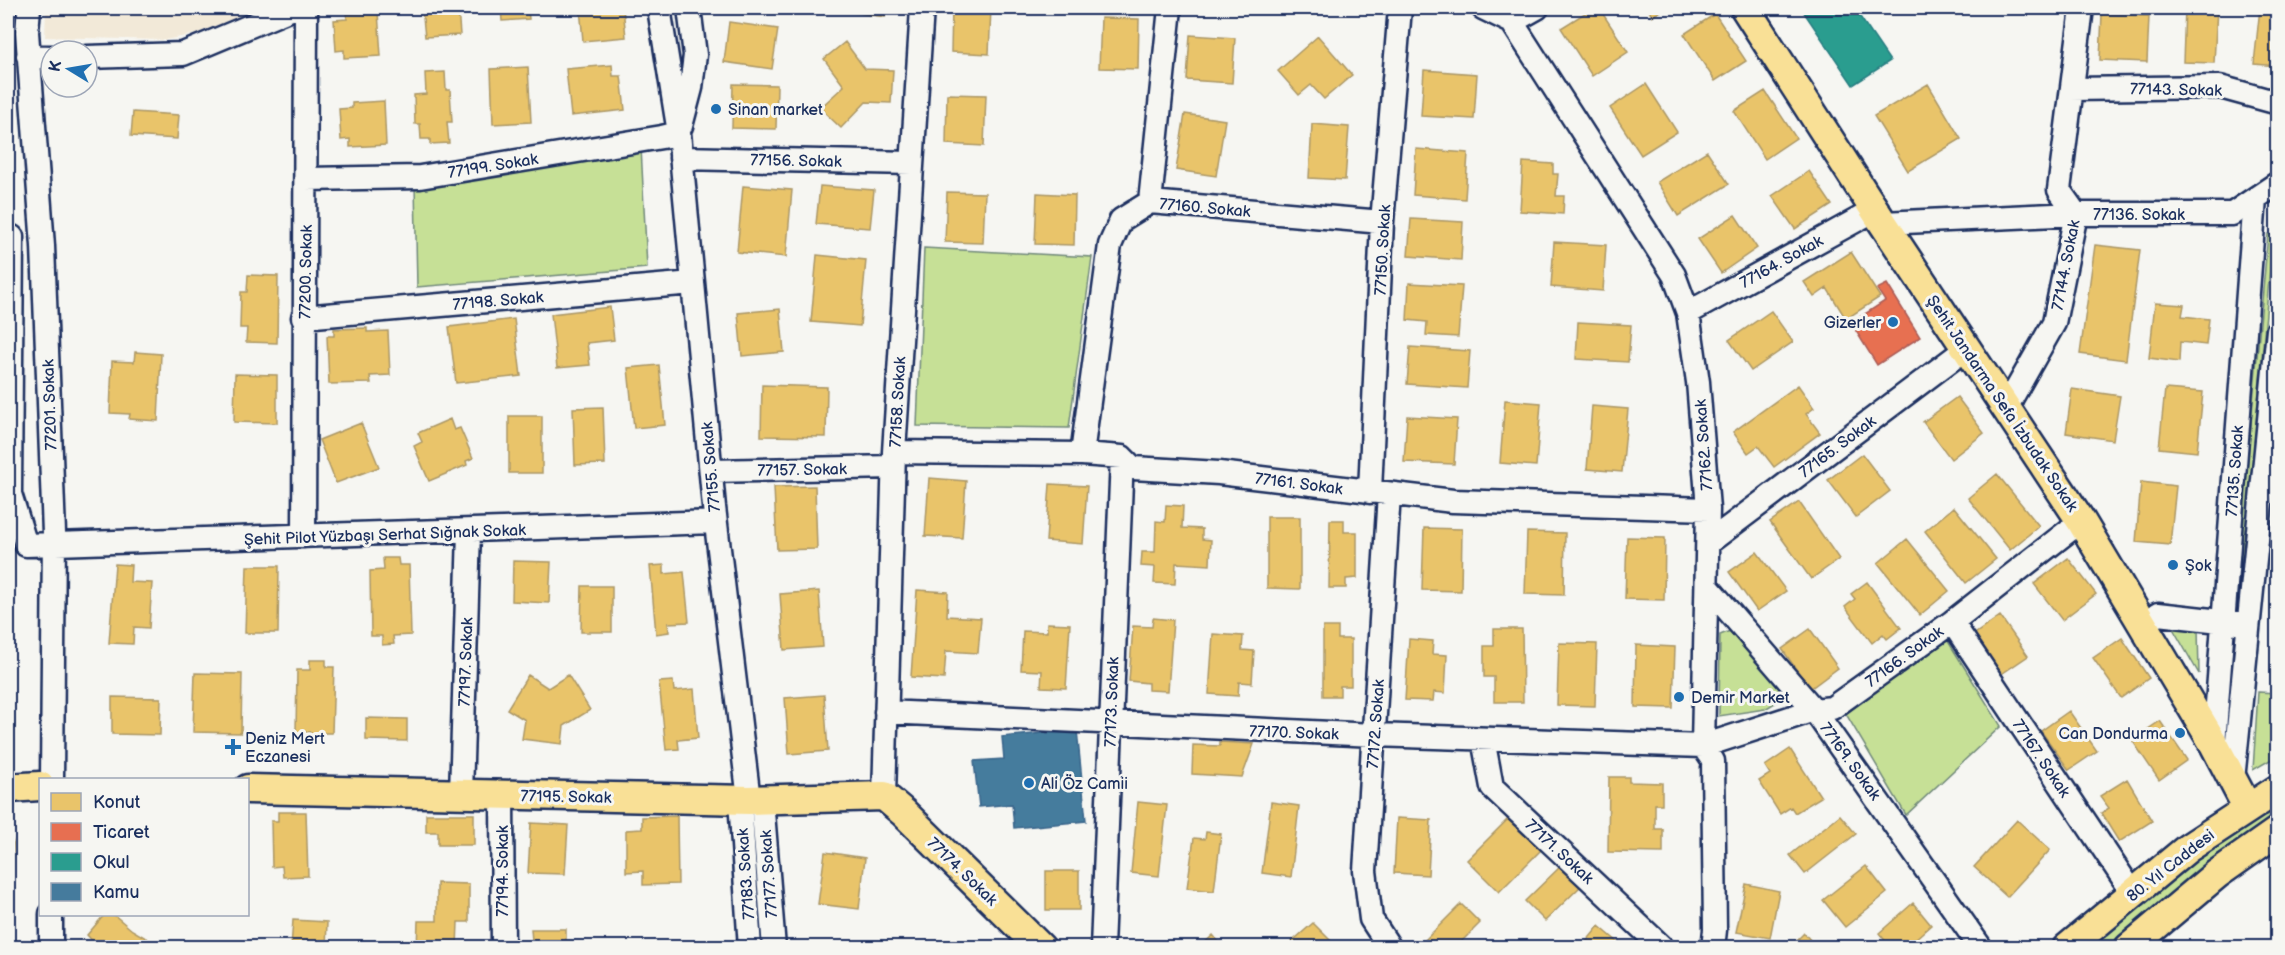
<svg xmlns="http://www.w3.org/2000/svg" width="2285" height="955" viewBox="0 0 2285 955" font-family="'Balsamiq Sans',sans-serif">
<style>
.built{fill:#f2e9d8}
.green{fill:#c6e096;stroke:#70887a;stroke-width:1.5}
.homes{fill:#e9c46a;stroke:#ab9766;stroke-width:1.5}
.shops{fill:#e76f51;stroke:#aa5c55;stroke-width:1.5}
.schools{fill:#2a9d8f;stroke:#267c80;stroke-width:1.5}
.public{fill:#457b9d;stroke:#38648a;stroke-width:1.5}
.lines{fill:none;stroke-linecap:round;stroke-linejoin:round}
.minor-casing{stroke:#1b2f5e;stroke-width:27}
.major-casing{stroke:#1b2f5e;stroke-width:33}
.minor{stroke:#f6f6f2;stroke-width:22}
.major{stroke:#f9e096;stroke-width:28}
.poi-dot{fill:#1f6fb2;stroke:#f6f6f2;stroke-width:2}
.labels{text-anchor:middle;stroke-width:6;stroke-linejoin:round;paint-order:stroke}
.street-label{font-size:16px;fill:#1b2f5e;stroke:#f6f6f2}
.poi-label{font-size:16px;fill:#1b2f5e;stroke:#f6f6f2;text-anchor:start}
</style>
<rect width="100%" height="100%" fill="#f6f6f2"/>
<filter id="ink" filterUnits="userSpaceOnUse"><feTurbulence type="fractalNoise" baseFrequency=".0167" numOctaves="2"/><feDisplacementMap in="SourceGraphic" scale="12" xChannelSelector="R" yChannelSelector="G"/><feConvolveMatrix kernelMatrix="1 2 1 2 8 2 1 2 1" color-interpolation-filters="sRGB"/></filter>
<g filter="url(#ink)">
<path class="built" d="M46,8H259L196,34L165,40L45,37Z"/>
<path class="green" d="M641,147L647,268L417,287L415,184Z
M2268,234L2273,235L2239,614H2234Z
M924,248L1092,257L1069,428L917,426Z
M2171,625L2198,628L2199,674Z
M1735,629L1785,697L1765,709L1719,716L1720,635Z
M1946,638L2001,726L1906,815L1846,714Z
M2258,692L2277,693V756L2253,770Z
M2277,803V817L2226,851L2109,947L2090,948L2220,839Z"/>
<path class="homes" d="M422,8H458L460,35L425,37Z
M501,8H528L529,19L502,21Z
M580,8H623L626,37L583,41Z
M837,8H886L885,17L837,10Z
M952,8H991L989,54L951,52Z
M1297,8H1320L1319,12Z
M1593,8H1599L1628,52L1592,76L1561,28Z
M1647,8H1666L1653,16Z
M2185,8H2217L2214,63L2183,62Z
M2260,8H2278V66L2254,64Z
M378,12L381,56L344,58V50L336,51L334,20L347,19L346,13Z
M1715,14L1746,61L1715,81L1684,34Z
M2102,14L2149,16L2147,62L2100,60Z
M1101,18L1139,19L1138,69L1099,68Z
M729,22L778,29L772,69L724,62Z
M1190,35L1235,38L1232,83L1187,80Z
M1318,36L1352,75L1324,99L1311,85L1299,95L1278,71Z
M845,42L865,69L893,70L891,103L866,102L841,128L820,108L844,86L824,59Z
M612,65L613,76H621L625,110L571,116L566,69Z
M528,67L531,122L493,124L491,69Z
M1424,70L1477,74L1474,119L1421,116Z
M445,72L446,90H450L452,122H447L449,143L430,144V139H421L420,124H415L414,95L426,94L425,73Z
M733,84L777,85L776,129L732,128Z
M1646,84L1677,132L1641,155L1610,108Z
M1928,84L1961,139L1908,171L1874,116Z
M1765,91L1796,138L1765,159L1734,111Z
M947,94L986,95L984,146L946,144Z
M384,101L386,145L350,147V139L341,140L339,109L352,108V103Z
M133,112L179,115L177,139L131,136Z
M1185,114L1225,120L1216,176L1176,170Z
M1312,124L1349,127L1345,180L1309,178Z
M1416,149L1468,153L1465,199L1413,195Z
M1707,151L1729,184L1678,216L1657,182Z
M1523,162L1553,164V174H1558L1556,196H1564L1563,214L1520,211Z
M1809,171L1832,205L1795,229L1772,196Z
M743,186L792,190L786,257L737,252Z
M820,186L874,190L870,228L816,224Z
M947,192L985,193L983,243L945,242Z
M1037,193L1075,195L1074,245L1035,244Z
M1735,215L1757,248L1721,273L1698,239Z
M1411,219L1463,222L1461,260L1408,256Z
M1554,242L1606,245L1603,291L1551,287Z
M2095,245L2140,250L2126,360L2080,354Z
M1851,252L1880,297L1846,319L1827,288L1814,297L1804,282Z
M817,255L866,260L860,326L811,322Z
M248,275L278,276L277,343L246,342L247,328H240L241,292H247Z
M1409,283L1462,286L1458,337L1426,335L1427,322L1407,320Z
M2155,303L2184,305L2182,316L2209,319L2206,345L2180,342L2179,362L2149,358Z
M610,307L614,340L587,343L590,365L557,368L551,314Z
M780,309L784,352L742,356L738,313Z
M1771,311L1793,342L1751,371L1729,340Z
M514,319L521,376L456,383L449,327Z
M1578,322L1631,325L1628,362L1576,359Z
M367,328V332L388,331L390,375L370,376L371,383L329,384L327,336H334V329Z
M1410,347L1470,351L1467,388L1407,384Z
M135,352L161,354L158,421L129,419L130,414L110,413L112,361L134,362Z
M659,365L665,425L634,428L628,368Z
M235,374L277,375V423L234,422Z
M762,385L827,387L826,437L761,436Z
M1798,385L1814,408L1806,414L1820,433L1774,467L1758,446L1748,453L1733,432Z
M2072,389L2120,396L2113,440L2066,433Z
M2165,389L2203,392L2197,452L2159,448Z
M1957,397L1984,433L1951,459L1923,422Z
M1505,400L1541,403L1536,466L1500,463Z
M1592,406L1628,409L1622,472L1587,469Z
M603,407L605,464L575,465L573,408Z
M509,416H542V473H509Z
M1407,416L1457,419L1454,464L1404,462Z
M450,419L454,430L460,428L473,458L466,461L467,465L429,481L414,446L422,442L418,433Z
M361,423L379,467L336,483L319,440Z
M1862,454L1890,491L1856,517L1828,480Z
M1997,474L2039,526L2010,550L1968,498Z
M929,478L966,481L962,538L925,536Z
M2141,482L2176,486L2170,545L2136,542Z
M1050,484L1087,486L1083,544L1046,541Z
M815,486L817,549L777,550L774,487Z
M1799,502L1839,559L1811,579L1770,522Z
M1166,505L1183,506L1182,528L1202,529V539L1211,540L1210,565L1176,563L1175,584L1154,583L1155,567L1141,566L1142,552H1155L1156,521L1165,522Z
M1954,507L1996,559L1966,583L1925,531Z
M1267,517H1300V589L1267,588Z
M1330,520H1344V532H1357V578L1346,579V588H1329Z
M1424,528L1462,529L1461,591L1422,590Z
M1527,532L1565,533L1564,595L1525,594Z
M1627,537L1665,538L1664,600L1625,599Z
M1907,539L1949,591L1920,615L1878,563Z
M1757,552L1786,591L1757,611L1729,572Z
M383,558H398L399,565H409L411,635L393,636L394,644L382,645V636H371L370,571L384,570Z
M2068,558L2096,594L2062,620L2034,584Z
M513,561L551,562L549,603L512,601Z
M115,564L131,565L130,582L152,583L149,628L134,627L133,644L109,643Z
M664,565V574L684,572L689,622L668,623L669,632L656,634L650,566Z
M247,566H279L278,633H245Z
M1867,582L1901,628L1887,639L1883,634L1872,643L1845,607L1855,599L1851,594Z
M582,586H612V632H581Z
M917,590L948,592L947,616L981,618L978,653L946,651L944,679L911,677Z
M819,591L823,647L784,650L780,594Z
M2000,616L2028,656L2000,675L1972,636Z
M1153,618L1173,620L1168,691L1148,690V683L1129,681L1133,626L1152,627Z
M1047,623L1070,624L1066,688L1041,687L1042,671L1021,670L1023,631L1047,632Z
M1323,627H1338V639H1351V686H1340V696H1323Z
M1494,629H1522L1523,702H1494V677H1484V646H1494Z
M1810,629L1838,668L1810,689L1782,649Z
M1213,634L1243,636L1242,650L1254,651L1252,683L1239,682L1238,696L1209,694Z
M2122,638L2149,678L2121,698L2093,658Z
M1409,639L1433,641L1432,654L1447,655L1445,693L1434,692L1433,701L1405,700Z
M1559,643L1597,644L1595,706L1557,705Z
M1636,645L1675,647L1673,708L1635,707Z
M310,660H326V667H334L332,733H322V740H311V732H296L297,670H310Z
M195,673L242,674L241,733L193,732Z
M528,675L548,688L568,675L590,710L564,726L562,744L522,739L525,720L507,709Z
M673,681L674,691L694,689L698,738L678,740L679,749L666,750L659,682Z
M824,695L828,751L789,754L785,698Z
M112,697L161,698L160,735L112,734Z
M2069,711L2097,751L2069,770L2041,731Z
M366,718L407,719V741L366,740Z
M2160,721L2187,760L2159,780L2132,740Z
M1220,742L1254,744L1242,777L1192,774L1193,745L1220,746Z
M1790,749L1821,797L1795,813L1791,807L1780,814L1759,781L1770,774L1765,766Z
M1609,777H1629V782L1662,783V804H1655V829H1663V853L1608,852Z
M2127,779L2152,821L2119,842L2101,813L2109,808L2100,796Z
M1138,802L1167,805L1159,876L1131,873Z
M1271,802L1299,806L1291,877L1262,873Z
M278,812H306L308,876L283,877L282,866L272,867L271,821H278Z
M426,814H474V845H438V832H426Z
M1840,815L1856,834L1805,874L1790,855Z
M677,816L678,884L643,885V871L626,872V830L642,829V817Z
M1397,818L1431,820L1428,875L1394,873Z
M1509,818L1541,850L1499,892L1467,860Z
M2017,820L2050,850L2007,897L1974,867Z
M531,823L568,825L565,874L528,873Z
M8,831L13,843L12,871L8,884Z
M1206,832L1221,834L1214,891L1187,888L1194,838L1205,839Z
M825,852L865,858L859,909L818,904Z
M1562,865L1582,885L1545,921L1525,901Z
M1866,866L1887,893L1845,927L1823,900Z
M1046,871H1079V910H1046Z
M437,883L469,884V922H458L457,948H417L418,921H437Z
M1746,884L1779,891L1770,938L1736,932Z
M1913,903L1931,925L1905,948H1891L1879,933Z
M1461,904L1480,923L1455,948H1430L1424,941Z
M105,914H113L132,930L163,948H99L87,935Z
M293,920L327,922L326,948H291Z
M1313,923L1338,948H1288L1287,946Z
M1599,926L1625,948H1581Z
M531,929H566V948H515V942L532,941Z
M1804,933L1817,948H1789Z
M1213,935L1224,948H1199Z
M712,941L713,948H679V944Z
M956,945L978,948H955Z"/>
<path class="shops" d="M1887,284L1920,337L1877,365L1851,323L1885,301L1877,289Z"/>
<path class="schools" d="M1801,8H1854L1890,61L1853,85Z"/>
<path class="public" d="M1077,730L1086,821L1014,828L1012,804L979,807L974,761L1004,759L1002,737Z"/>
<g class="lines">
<g class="minor-casing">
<path id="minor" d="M29,8L27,32L43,246L54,533L52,780
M659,8L679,133L714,507L749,800
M1170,8L1150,202L1382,222
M1483,8L1512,22L1674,275L1688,313L1698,382L1708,509L1703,746L1713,761L1715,930L1713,948
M1512,22L1537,8
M28,56L51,57
M87,57L183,54L293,8
M2072,89L2220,87L2278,103
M681,126L691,88L695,55L689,8
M681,158L911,163
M306,179L420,177L662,137L679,133
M1883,223L2076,214H2232L2278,183
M12,237L10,494L26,545L715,522
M1688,313L1875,210
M303,317L693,283
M2006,408L2054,323L2076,214L2059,190L2082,8
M894,452L1082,454L1122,457L1133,468L1219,473L1453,501L1708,509
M1082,454L1110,245L1121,220L1150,202
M711,471L893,467
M1370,492L1382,222L1400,8
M1389,494L1365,871L1371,919L1390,948
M304,536L306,8
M1708,543L1967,348
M1707,586L1814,710L1981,948
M1952,622L2133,893
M2143,625L2158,614L2238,623
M886,712L1374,735L1703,746L1814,710L1832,708L1952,622L2081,521
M1483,739L1492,787L1663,948
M2214,744L2255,199
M2233,780L2278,330
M461,794L469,531
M502,795L503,948
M884,796L894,452L922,8
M740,800L750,948
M762,800L774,948
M51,948V914
M1102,948L1122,457"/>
</g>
<g class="major-casing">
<path id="major" d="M1745,8L1883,223L2081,521L2214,744L2247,807
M8,788L40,786
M248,789L749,800L884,796L904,813L1041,948
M2067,948L2188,848L2278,789
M2129,948L2217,874L2278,831"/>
</g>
<use href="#minor" class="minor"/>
<use href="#major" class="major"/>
</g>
</g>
<g class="poi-dot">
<circle cx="716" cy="109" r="6"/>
<circle cx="1893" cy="322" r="6"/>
<circle cx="2173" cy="565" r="6"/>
<circle cx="1679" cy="697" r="6"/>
<circle cx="2180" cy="733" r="6"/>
<path d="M230 738h6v6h6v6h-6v6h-6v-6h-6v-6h6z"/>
<circle cx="1029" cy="783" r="6"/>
</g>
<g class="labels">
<g class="street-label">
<text transform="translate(2176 89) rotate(1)" y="6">77143. Sokak</text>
<text transform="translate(796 160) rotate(1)" y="6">77156. Sokak</text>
<text transform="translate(493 165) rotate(-9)" y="6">77199. Sokak</text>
<text transform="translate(1205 207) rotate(5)" y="6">77160. Sokak</text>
<text x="2139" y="220">77136. Sokak</text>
<text transform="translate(1382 250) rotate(-87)" y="6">77150. Sokak</text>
<text transform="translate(1781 261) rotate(-29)" y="6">77164. Sokak</text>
<text transform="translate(2065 265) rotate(-79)" y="6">77144. Sokak</text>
<text transform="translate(305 272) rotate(-89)" y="6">77200. Sokak</text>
<text transform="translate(498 300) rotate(-5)" y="6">77198. Sokak</text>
<text transform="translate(897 402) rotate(-87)" y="6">77158. Sokak</text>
<text transform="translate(2003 403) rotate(56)" y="6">Şehit Jandarma Sefa İzbudak Sokak</text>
<text transform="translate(49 405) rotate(-92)" y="6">77201. Sokak</text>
<text transform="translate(1703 445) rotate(-94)" y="6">77162. Sokak</text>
<text transform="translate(1837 446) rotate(-37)" y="6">77165. Sokak</text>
<text transform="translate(710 467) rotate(-95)" y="6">77155. Sokak</text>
<text transform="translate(802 469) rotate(-1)" y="6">77157. Sokak</text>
<text transform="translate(2234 471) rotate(-86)" y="6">77135. Sokak</text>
<text transform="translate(1299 483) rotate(7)" y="6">77161. Sokak</text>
<text transform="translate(385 534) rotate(-2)" y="6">Şehit Pilot Yüzbaşı Serhat Sığnak Sokak</text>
<text transform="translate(1904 656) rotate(-36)" y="6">77166. Sokak</text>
<text transform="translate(465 662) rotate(-88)" y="6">77197. Sokak</text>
<text transform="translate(1111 702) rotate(-88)" y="6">77173. Sokak</text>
<text transform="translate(1375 724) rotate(-86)" y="6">77172. Sokak</text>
<text transform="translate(1294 732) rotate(2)" y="6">77170. Sokak</text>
<text transform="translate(2042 758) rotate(56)" y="6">77167. Sokak</text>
<text transform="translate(1851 761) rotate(54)" y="6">77169. Sokak</text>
<text transform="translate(566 796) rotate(1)" y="6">77195. Sokak</text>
<text transform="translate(1560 851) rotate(43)" y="6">77171. Sokak</text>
<text transform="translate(2170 865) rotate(-38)" y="6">80. Yıl Caddesi</text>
<text transform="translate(502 871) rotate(-90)" y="6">77194. Sokak</text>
<text transform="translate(963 871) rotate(44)" y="6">77174. Sokak</text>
<text transform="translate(745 874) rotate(-94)" y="6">77183. Sokak</text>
<text transform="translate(768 874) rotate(-94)" y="6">77177. Sokak</text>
</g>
<g class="poi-label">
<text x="728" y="115">Sinan market</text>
<text x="1881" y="328" text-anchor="end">Gizerler</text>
<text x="2185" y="571">Şok</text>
<text x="1691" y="703">Demir Market</text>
<text x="2168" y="739" text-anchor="end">Can Dondurma</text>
<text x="245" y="744">Deniz Mert<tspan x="245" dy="18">Eczanesi</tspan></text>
<text x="1041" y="789">Ali Öz Camii</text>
</g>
</g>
<rect width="2285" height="955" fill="none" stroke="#f6f6f2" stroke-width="30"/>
<rect x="15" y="15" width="2255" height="925" fill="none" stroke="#1b2f5e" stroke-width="2" filter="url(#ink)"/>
<rect x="39" y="778" width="210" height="138" fill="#f6f6f2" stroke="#9ea6b7" stroke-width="1.5"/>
<rect x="51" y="793" width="30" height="18" fill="#e9c46a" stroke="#9ea6b7" stroke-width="1.5"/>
<text x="93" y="808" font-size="18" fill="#1b2f5e">Konut</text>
<rect x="51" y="823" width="30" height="18" fill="#e76f51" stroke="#9ea6b7" stroke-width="1.5"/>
<text x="93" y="838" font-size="18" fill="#1b2f5e">Ticaret</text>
<rect x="51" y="853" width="30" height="18" fill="#2a9d8f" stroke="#9ea6b7" stroke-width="1.5"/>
<text x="93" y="868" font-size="18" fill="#1b2f5e">Okul</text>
<rect x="51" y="883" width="30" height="18" fill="#457b9d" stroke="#9ea6b7" stroke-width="1.5"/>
<text x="93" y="898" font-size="18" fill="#1b2f5e">Kamu</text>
<g transform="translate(69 69) rotate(281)"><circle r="28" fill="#f6f6f2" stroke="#9ea6b7" stroke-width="1.5"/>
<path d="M0-4.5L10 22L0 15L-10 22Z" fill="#1f6fb2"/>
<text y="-9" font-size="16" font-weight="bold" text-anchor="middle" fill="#1b2f5e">K</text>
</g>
</svg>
